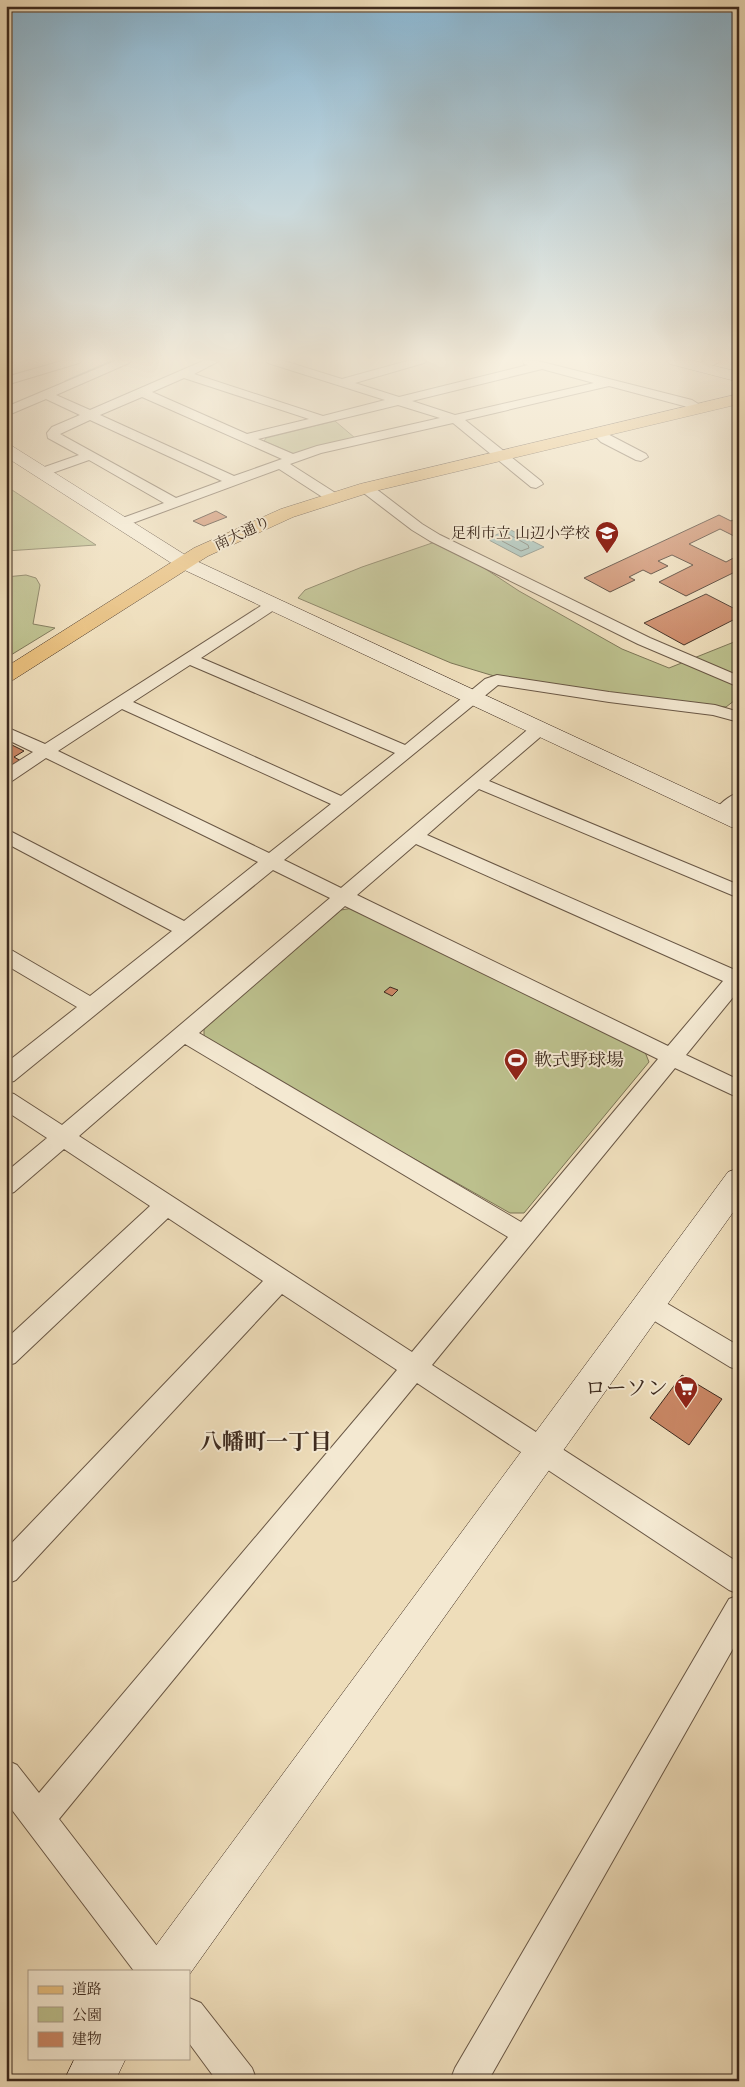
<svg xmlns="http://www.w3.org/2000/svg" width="745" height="2087" viewBox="0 0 745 2087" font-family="Cardo,'Noto Serif JP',serif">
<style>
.green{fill:#bcc08d;stroke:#7c7556}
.water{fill:#9bbbb6;stroke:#758179}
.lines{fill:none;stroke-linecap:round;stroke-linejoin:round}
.shore{stroke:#6c726a;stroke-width:1}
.stream{stroke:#758179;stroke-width:4}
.building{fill:#ca8765;stroke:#3d2a1e}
.street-casing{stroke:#695745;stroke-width:2}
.secondary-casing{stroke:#3d2a1e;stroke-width:1}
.primary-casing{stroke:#3d2a1e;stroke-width:1}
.street{fill:#f4e9d2;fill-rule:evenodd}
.secondary{fill:#f4e9d2;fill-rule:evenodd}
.primary{fill:#e7be7d;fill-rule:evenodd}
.labels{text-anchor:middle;stroke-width:4;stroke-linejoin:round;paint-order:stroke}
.far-street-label{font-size:15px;fill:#3d2a1e;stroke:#f4e9d2}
.far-poi-label{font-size:15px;fill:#3d2a1e;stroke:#f4e9d2;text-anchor:end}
.poi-label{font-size:18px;fill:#3d2a1e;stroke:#f4e9d2;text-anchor:start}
.near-poi-label{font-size:21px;fill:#3d2a1e;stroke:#f4e9d2;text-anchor:end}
.near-neighbourhood-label{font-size:22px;font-weight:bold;fill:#3d2a1e;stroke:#f4e9d2}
</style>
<rect width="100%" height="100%" fill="#eeddba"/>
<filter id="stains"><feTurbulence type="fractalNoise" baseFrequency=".004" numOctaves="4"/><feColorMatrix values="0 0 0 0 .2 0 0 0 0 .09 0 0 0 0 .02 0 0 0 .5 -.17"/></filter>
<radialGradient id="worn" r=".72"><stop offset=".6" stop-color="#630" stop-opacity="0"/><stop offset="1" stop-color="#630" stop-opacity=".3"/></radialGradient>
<path class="green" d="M335,421L355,438L294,454L264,441L266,438Z
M6,486L96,545L6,551Z
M435,542L478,564L519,591L622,649L669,668L739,640V697L726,707L662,701L494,676L451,663L298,598L305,590L362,567Z
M26,575L36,578L40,585L33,624L55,628L6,658V577Z
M353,908L645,1052L649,1062L524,1213H510L204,1040V1027L341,910Z"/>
<path class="water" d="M509,529L544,547L521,557L487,539Z"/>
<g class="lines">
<path class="shore" d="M510,535L528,545L529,548L521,551L502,541V538Z"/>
<path class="stream" d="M66,382L114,361"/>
</g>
<path class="building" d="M216,511L227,517L204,526L193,521Z
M719,515L731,521L739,517V533L734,536L720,529L689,544L726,562L739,555V570L686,596L659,582L693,565L672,555L658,561L668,566L651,574L643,570L629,577L635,580L610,592L584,578Z
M706,594L739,611V617L684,645L644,623Z
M6,742L24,751L14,757L21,761L6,770Z
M390,987L398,990L392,996L384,992Z
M682,1375L722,1399L689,1445L650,1418Z"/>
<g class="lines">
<g class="street-casing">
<path id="street" d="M62,361H81L79,363L6,385V377Z
M115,361H131L129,363L56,395L90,410L203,361H219L194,374L323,416L385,400L268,363L266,361H284L342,379L407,361H426L424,363L355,383L399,397L528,365L524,364L523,361H538L692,400L705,408L699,412L684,406L609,386L465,420L541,481L543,484L536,488L531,487L453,423L321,453L290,464L337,494L339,497L337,500H327L279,469L122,527L115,523L117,520L164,503L89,460L41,477L34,473L36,470L79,455L48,438L47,433L52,427L80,415L46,399L6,416V407ZM542,369L594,383L455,415L412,401ZM184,378L309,419L247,434L152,392ZM142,397L282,459L234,476L100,415ZM398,405L440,418L317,446L293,454L258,439ZM90,420L222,481L176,498L60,434Z
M704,361H721L703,370H695L693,367Z
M598,429L646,454L648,457L641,461L636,460L601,442L592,433Z
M366,484L371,485L422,524L440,535L650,638L739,676V687L638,644L430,541L412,530L361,491L359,488Z
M272,600L277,602L280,605L277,608L201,658L405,745L485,679L497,675L609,692L715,705L739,712V722L713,715L609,702L498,685L284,860L341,888L533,725H545L547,729L545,733L489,781L739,885V898L479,789L427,835L735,970L739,969V990L686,1055L739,1080V1098L675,1068L432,1365L739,1563V1594L729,1590L417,1383L59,1819L167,1959L172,1971H134L6,1802V1760L17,1765L39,1793L397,1370L282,1294L16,1580L6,1584V1549L263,1281L168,1218L15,1363L6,1366V1339L150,1206L64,1149L14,1192L6,1195V1172L47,1138L6,1111V1092L14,1094L62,1125L330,898L273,870L14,1081L6,1083V1063L77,1007L6,965V949L13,951L90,996L172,931L6,843V829L184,921L258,862L46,758L12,781L6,782V769L33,752L6,739V727L45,744L267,602ZM190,665L395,753L341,796L133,702ZM122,709L331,804L269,853L58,751ZM416,844L723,981L668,1046L357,895ZM345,906L658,1059L521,1222L199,1033ZM185,1044L508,1237L412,1352L79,1136Z
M739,793V808C731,815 726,821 715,818L712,814C718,805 729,795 739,793Z
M647,1294L656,1297L739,1346V1370L730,1367L638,1311L635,1304L638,1297Z
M739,1595V1638L488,2081H450L455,2068L729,1599Z
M189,1998L201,2003L252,2068L257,2081H217L189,2043Z"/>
</g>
<g class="secondary-casing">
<path id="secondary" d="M667,361H694L739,372V382L670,364Z
M6,445L12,446L190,558L739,813V829L731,827L176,566L6,457Z
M739,1168V1204L189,1975V1971H143L149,1955L728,1172Z
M75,2058H126L115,2081H64Z"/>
</g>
<g class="primary-casing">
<path id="primary" d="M739,394V404L371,492L293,517L208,556L13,680L6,682V667L194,548L281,509L360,484Z"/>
</g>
<use href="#street" class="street"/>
<use href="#secondary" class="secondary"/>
<use href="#primary" class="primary"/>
</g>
<linearGradient id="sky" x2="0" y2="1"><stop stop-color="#89b7d4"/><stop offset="0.55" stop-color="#f7f0e0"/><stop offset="1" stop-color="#f7f0e0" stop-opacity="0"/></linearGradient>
<rect width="745" height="653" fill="url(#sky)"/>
<defs>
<g id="school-pin" transform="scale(1.25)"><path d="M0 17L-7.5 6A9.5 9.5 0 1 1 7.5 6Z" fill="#8f2418" stroke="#f4e9d2"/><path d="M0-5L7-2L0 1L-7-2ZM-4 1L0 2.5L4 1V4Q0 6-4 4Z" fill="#fff"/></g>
<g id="stadium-pin" transform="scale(1.25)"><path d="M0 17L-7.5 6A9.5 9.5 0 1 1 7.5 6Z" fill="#8f2418" stroke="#f4e9d2"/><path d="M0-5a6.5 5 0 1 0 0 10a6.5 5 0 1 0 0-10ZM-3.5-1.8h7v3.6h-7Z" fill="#fff"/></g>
<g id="supermarket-pin" transform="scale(1.25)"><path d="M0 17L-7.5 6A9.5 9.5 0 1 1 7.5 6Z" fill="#8f2418" stroke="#f4e9d2"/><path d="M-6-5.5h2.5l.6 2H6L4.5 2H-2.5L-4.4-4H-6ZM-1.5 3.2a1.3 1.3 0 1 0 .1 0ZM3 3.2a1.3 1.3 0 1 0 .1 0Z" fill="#fff"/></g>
</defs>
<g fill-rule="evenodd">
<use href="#school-pin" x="607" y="533"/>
<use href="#stadium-pin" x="516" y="1060"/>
<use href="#supermarket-pin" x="686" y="1388"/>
</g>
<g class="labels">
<g class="far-street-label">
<text transform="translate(242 533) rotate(-25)" y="5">南大通り</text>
</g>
<g class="far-poi-label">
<text x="590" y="538">足利市立 山辺小学校</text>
</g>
<g class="poi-label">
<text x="534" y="1066">軟式野球場</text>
</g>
<g class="near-poi-label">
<text x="668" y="1395">ローソン</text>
</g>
<g class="near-neighbourhood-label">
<text x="266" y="1449">八幡町一丁目</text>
</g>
</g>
<rect width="745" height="2087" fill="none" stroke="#eeddba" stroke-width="25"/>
<rect x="8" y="8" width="730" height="2072" fill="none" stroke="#3d2a1e" stroke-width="2.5"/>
<rect x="12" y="12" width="720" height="2062" fill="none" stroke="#3d2a1e"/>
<rect x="28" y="1970" width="162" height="90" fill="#f4e9d2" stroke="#ab9d8a"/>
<rect x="38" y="1986" width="25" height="8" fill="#e7be7d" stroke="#ab9d8a"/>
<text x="72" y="1994" font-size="15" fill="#3d2a1e">道路</text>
<rect x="38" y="2007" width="25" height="15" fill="#bcc08d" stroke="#ab9d8a"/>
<text x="72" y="2020" font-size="15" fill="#3d2a1e">公園</text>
<rect x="38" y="2032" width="25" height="15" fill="#ca8765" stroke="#ab9d8a"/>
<text x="72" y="2044" font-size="15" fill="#3d2a1e">建物</text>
<rect width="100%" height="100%" filter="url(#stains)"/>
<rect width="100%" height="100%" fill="url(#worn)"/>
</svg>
